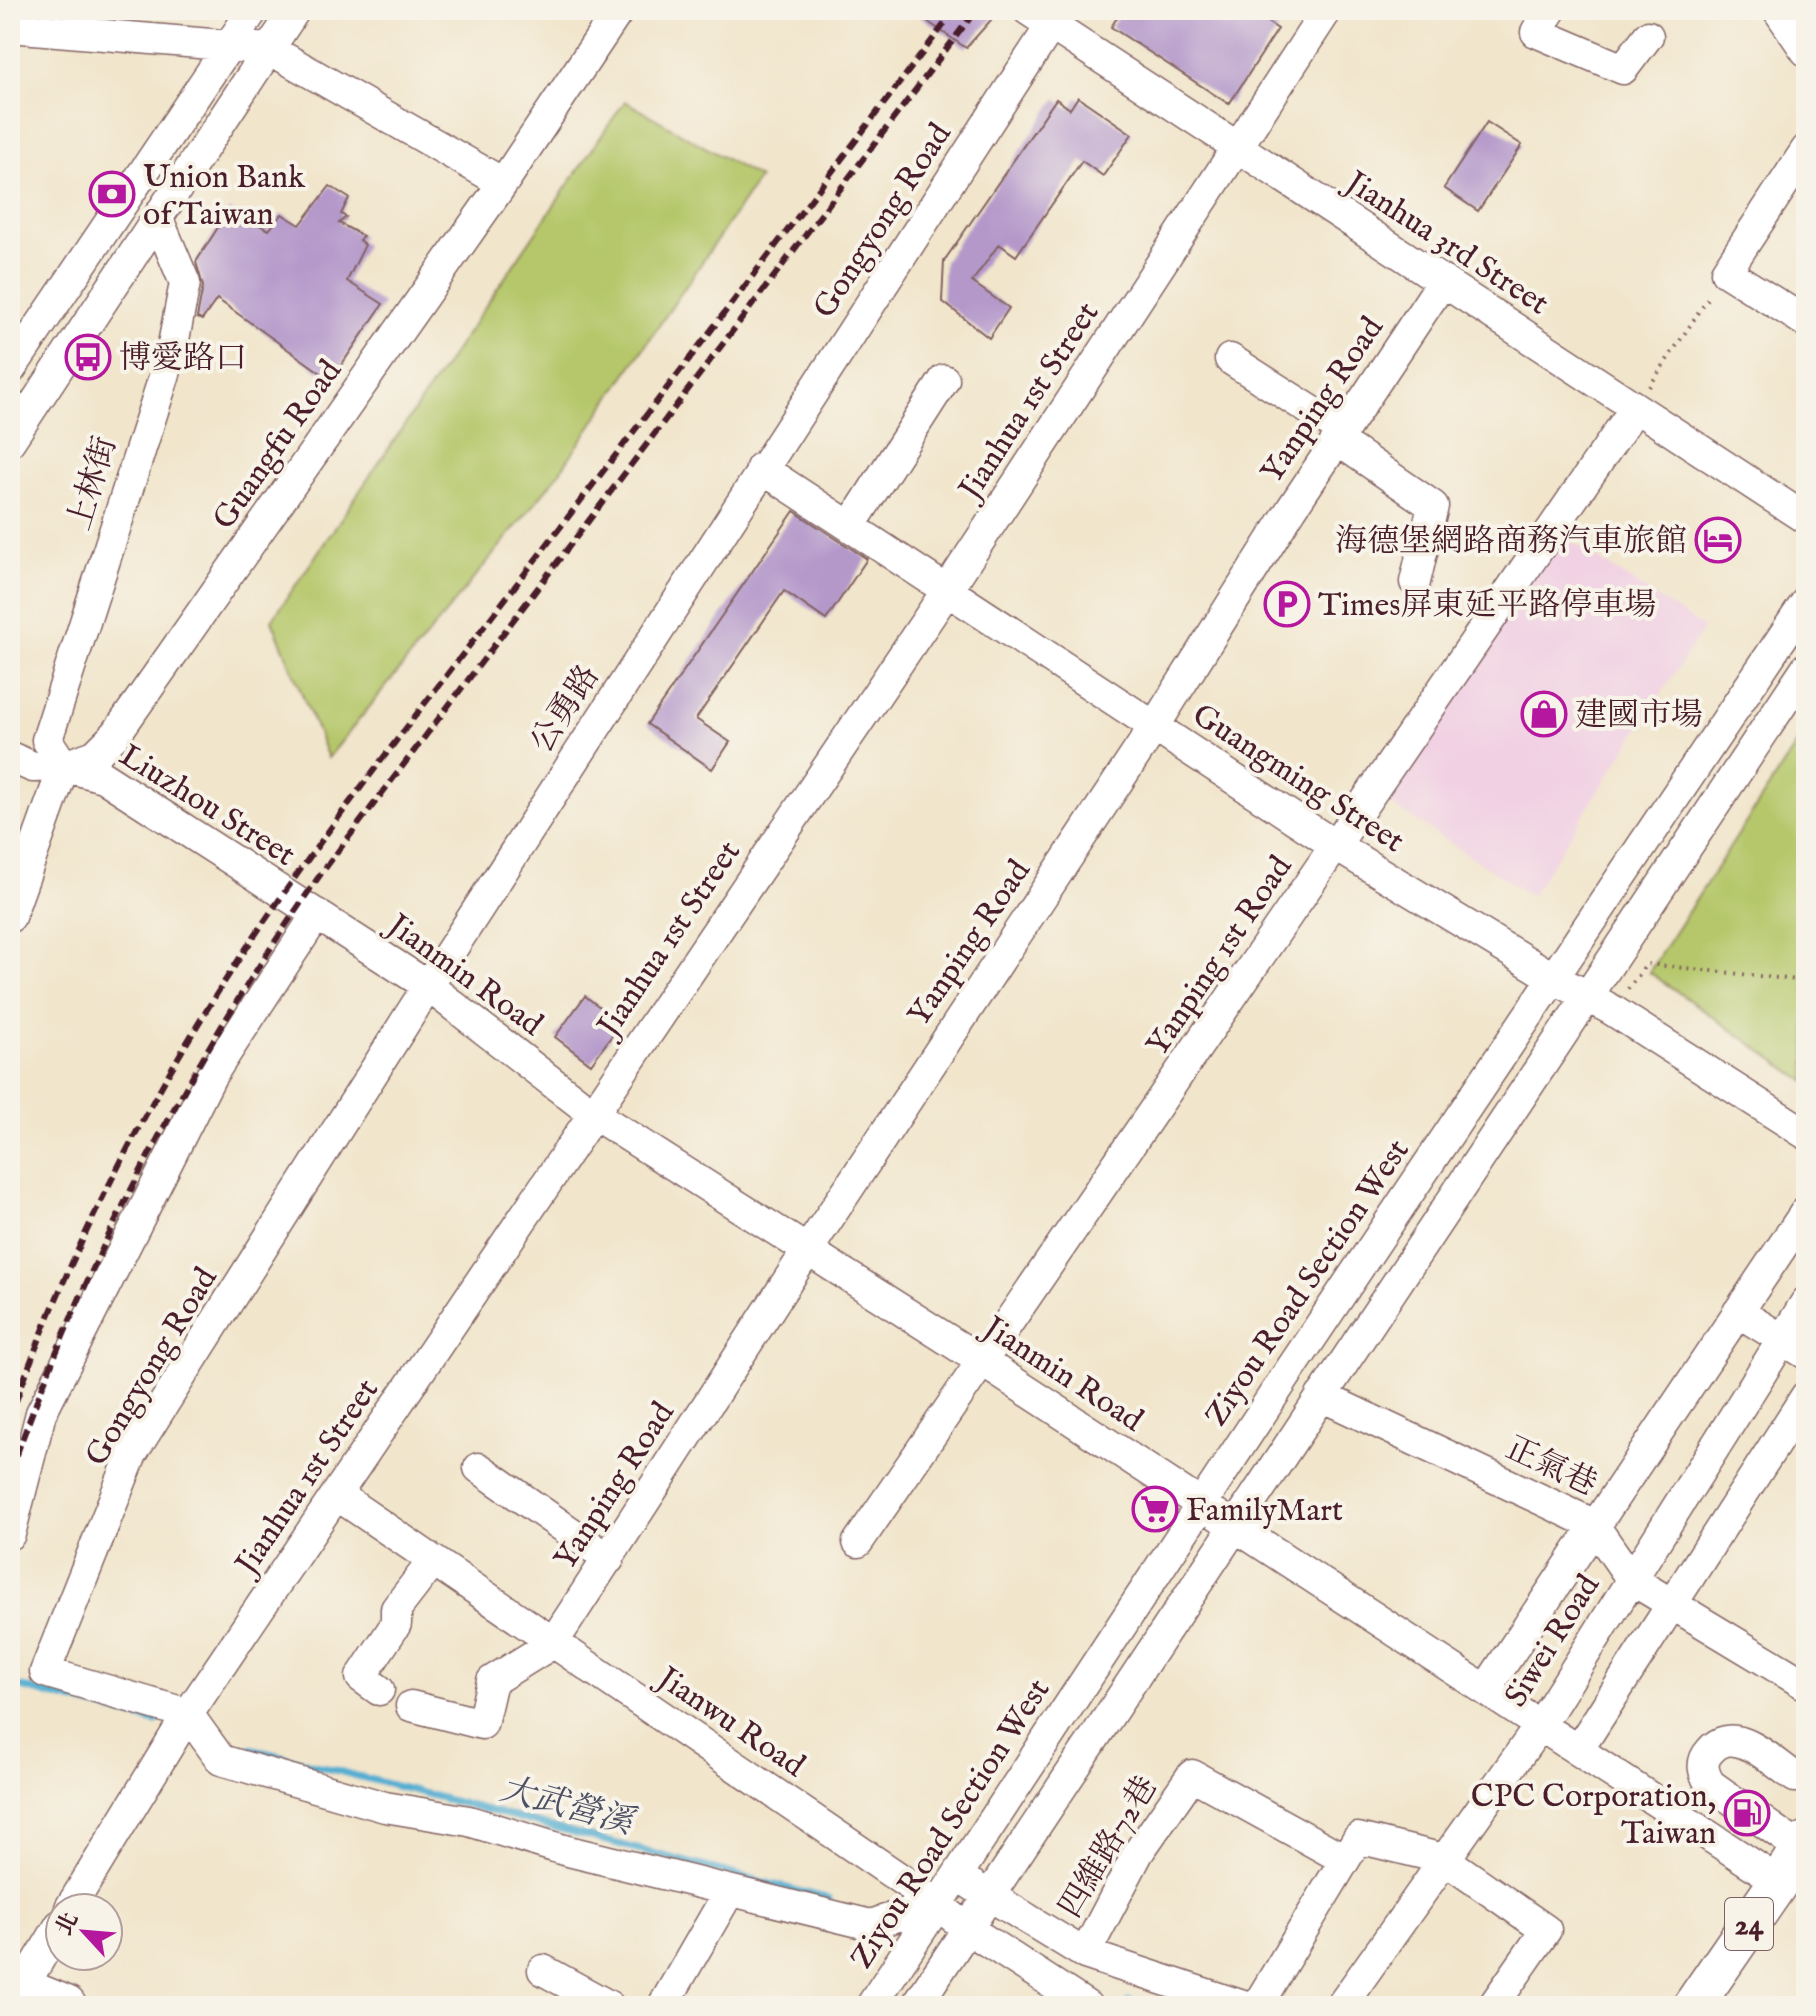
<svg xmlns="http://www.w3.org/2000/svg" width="1816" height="2016" viewBox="0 0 1816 2016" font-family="'IM FELL English','Noto Serif TC',serif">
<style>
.built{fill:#f1d0e3}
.green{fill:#b5c76a;stroke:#80734a;stroke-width:2}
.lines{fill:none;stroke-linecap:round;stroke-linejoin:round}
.stream{stroke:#54aed1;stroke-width:7}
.building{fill:#b498ca}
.minor-casing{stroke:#846463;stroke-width:33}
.major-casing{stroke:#846463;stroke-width:43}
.path{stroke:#846463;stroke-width:4;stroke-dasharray:2 6;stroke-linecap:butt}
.minor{stroke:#fff;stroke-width:30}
.major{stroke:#fff;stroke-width:40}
.rail{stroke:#4a1f2b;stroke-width:6;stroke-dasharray:12 6;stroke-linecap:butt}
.labels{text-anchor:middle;stroke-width:8;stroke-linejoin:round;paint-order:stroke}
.shield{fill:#f7f3e8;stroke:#7e5f64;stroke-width:2}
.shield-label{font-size:30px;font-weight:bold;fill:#4a1f2b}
.poi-label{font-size:32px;fill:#4a1f2b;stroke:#f7f3e8;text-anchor:start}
.street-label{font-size:32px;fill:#4a1f2b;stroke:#f7f3e8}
.water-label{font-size:34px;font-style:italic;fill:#4e5165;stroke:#f7f3e8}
</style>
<rect width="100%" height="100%" fill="#f7f3e8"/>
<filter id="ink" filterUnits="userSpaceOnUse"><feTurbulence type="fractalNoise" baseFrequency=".0125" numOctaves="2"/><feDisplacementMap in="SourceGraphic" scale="16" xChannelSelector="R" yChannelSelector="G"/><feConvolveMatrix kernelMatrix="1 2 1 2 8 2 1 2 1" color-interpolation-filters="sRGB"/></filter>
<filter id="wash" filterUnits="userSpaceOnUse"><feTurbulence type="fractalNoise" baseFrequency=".006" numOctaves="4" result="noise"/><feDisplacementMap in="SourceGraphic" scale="32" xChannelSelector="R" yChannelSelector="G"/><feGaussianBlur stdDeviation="1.8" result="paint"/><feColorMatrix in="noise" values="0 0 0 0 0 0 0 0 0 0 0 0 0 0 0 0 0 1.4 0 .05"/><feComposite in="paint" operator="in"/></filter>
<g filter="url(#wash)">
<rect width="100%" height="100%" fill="#f1e5cb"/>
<path class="built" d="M1558,533L1704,628L1531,896L1385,801Z"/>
<path class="green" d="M625,101L759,178L557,476L328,758L272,620Z
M1806,730V1082L1649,972Z"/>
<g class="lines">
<path class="stream" d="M10,1684L156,1722
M250,1748L829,1899
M1130,2001L1148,2006"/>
</g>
<g id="blocks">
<path class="building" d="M911,10H1000L966,48Z
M1122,10H1249L1278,29L1229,104L1111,27Z
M1078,97L1132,134L1103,176L1082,161L1016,256L999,244L972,282L1009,308L989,338L942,301L944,261L1056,99L1070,109Z
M1487,122L1522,145L1478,211L1444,188Z
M330,186L349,198L341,214L346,217L339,223L363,236L359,240L365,245L347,281L383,304L331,380L217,299L202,320L197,318L203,286L196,262L229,210L269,230L282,214L300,225Z
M794,511L867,559L826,620L784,591L696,719L730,742L712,769L647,724Z
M585,996L621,1023L591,1064L555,1037Z"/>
</g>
</g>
<g filter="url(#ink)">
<use href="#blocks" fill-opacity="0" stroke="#846463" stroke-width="2"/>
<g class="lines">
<g class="minor-casing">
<path id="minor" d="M1028,10L1806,519
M1551,10L1536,32L1623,69L1648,36
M1778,10L1806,51
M10,27L269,49L503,183
M1806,150L1726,272L1806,322
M1230,359L1343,431
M10,370L253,10
M1337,440L1433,506L1415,582
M10,441L295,10
M761,468L1336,846L1554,978L1612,1010L1806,1134
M851,525L944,380
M10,757L33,767L64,766L103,777L428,986L592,1113L983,1362L1778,1881
M64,766L47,740L171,355L185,283L158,219
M10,917L64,766L95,755L116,734L503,183L619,10
M1738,1312L1806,1354
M1321,1396L1593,1524L1632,1580L1806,1685
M479,1468L609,1559
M337,1495L936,1903L965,1927L1087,2006
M10,1534L41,1413L211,1076L317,914
M858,1542L1635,408
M1486,1689L1806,1211
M379,1690L361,1677L396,1624V1609L433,1561
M411,1706L482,1724L492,1681L553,1643L807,1251L1154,727L1292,508L1443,281
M1578,1750L1806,1396
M1801,1849L1710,1784C1703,1772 1700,1762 1710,1751C1734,1722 1771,1761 1795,1777L1806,1775
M972,1885L1085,1954L1243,2006
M936,1903L871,1925L564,1850L469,1821L385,1807L221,1760L188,1714L45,1672L132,1454L428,986L1061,10
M70,1908L188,1714L948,589L1327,10
M1085,1954L1138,1853L1192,1775L1344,1859
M543,1970L609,2006
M22,2006V1988L60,1925
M663,2006L729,1892
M871,2006L1286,1376L1806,602
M916,2006L1806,668
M1257,2006L1358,1838L1444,1859L1546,1930L1493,2006
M1341,2006L1541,1724L1806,1302"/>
</g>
<g class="major-casing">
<path id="major" d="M10,1983L66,2006
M1693,2006L1806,1842"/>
</g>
<path class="path" d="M1649,387L1711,294
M1628,989L1647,964L1806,981"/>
<use href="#minor" class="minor"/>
<use href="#major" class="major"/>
<path class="rail" d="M10,1418C69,1249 154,1086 253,938C336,815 429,699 519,581C665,391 810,201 955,10
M10,1473C87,1256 189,1063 320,875L976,10"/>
</g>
</g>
<defs>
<g id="bank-ring" transform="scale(2.3)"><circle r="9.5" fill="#f7f3e8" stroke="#b5179e" stroke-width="1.5"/><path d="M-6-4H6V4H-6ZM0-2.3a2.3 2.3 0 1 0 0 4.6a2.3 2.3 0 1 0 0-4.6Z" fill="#b5179e"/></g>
<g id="bus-ring" transform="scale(2.3)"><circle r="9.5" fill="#f7f3e8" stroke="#b5179e" stroke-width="1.5"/><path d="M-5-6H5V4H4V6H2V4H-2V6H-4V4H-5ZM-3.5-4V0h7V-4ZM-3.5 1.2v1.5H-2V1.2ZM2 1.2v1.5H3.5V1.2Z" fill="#b5179e"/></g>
<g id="hotel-ring" transform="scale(2.3)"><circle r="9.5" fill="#f7f3e8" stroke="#b5179e" stroke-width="1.5"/><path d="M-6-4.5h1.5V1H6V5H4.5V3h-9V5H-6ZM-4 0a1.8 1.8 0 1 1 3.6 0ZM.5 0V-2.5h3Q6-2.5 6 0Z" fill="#b5179e"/></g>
<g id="parking-ring" transform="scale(2.3)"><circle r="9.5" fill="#f7f3e8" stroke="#b5179e" stroke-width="1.5"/><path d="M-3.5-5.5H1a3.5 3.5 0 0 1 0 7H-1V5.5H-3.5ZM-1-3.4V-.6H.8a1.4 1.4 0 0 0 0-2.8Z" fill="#b5179e"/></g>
<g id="shop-ring" transform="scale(2.3)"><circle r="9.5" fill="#f7f3e8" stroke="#b5179e" stroke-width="1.5"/><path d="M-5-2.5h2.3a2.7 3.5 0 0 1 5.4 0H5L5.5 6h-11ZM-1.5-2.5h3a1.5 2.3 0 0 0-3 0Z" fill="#b5179e"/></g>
<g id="supermarket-ring" transform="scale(2.3)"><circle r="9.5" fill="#f7f3e8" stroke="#b5179e" stroke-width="1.5"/><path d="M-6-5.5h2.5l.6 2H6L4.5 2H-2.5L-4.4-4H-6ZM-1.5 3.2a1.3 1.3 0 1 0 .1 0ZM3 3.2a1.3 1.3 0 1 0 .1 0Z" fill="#b5179e"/></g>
<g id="fuel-ring" transform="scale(2.3)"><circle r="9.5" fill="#f7f3e8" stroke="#b5179e" stroke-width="1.5"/><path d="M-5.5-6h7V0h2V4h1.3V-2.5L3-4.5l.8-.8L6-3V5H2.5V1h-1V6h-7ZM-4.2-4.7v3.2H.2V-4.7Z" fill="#b5179e"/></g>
</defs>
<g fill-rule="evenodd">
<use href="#bank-ring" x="112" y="194"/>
<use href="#bus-ring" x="88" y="357"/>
<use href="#hotel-ring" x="1718" y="540"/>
<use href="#parking-ring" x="1287" y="604"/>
<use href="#shop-ring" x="1544" y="714"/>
<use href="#supermarket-ring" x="1155" y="1509"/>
<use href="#fuel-ring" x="1747" y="1813"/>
</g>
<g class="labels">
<rect class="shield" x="1725" y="1898" width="48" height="52" rx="6"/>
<g class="shield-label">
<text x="1749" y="1934">24</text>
</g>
<g class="poi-label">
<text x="143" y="187">Union Bank<tspan x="143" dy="37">of Taiwan</tspan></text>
<text x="119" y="368">博愛路口</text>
<text x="1687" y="551" text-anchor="end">海德堡網路商務汽車旅館</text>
<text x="1318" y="615">Times屏東延平路停車場</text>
<text x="1575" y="725">建國市場</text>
<text x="1186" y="1520">FamilyMart</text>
<text x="1716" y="1806" text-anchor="end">CPC Corporation,<tspan x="1716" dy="37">Taiwan</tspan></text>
</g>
<g class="street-label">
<text transform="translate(881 220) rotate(-57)" y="11">Gongyong Road</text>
<text transform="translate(1448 242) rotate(33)" y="11">Jianhua 3rd Street</text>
<text transform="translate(1321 399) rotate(-56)" y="11">Yanping Road</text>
<text transform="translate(1028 400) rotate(-57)" y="11">Jianhua 1st Street</text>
<text transform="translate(276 444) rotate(-55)" y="11">Guangfu Road</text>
<text transform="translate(91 483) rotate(-73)" y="11">上林街</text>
<text transform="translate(564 708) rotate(-57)" y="11">公勇路</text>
<text transform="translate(1299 777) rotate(33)" y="11">Guangming Street</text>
<text transform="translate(208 804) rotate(32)" y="11">Liuzhou Street</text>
<text transform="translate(668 938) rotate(-56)" y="11">Jianhua 1st Street</text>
<text transform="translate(968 942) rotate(-56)" y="11">Yanping Road</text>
<text transform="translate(1218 955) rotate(-56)" y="11">Yanping 1st Road</text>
<text transform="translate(466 974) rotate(36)" y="11">Jianmin Road</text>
<text transform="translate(1306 1282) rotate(-56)" y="11">Ziyou Road Section West</text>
<text transform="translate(150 1366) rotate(-59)" y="11">Gongyong Road</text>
<text transform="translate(1064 1373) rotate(33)" y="11">Jianmin Road</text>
<text transform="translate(1552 1465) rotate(25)" y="11">正氣巷</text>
<text transform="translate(306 1476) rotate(-56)" y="11">Jianhua 1st Street</text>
<text transform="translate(613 1485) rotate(-57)" y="11">Yanping Road</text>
<text transform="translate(1551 1640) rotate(-58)" y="11">Siwei Road</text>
<text transform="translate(732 1721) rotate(34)" y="11">Jianwu Road</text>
<text transform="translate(949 1823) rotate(-57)" y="11">Ziyou Road Section West</text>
<text transform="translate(1107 1846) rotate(-59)" y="11">四維路72巷</text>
</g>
<g class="water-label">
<text transform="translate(567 1804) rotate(15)" y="12">大武營溪</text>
</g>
</g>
<rect width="1816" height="2016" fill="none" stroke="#f7f3e8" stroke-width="40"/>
<g transform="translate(84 1932) rotate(296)"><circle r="38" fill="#f7f3e8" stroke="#b29e9c" stroke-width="2"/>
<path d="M0-6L14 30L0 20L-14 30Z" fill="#b5179e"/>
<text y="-12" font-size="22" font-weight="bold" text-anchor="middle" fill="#4a1f2b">北</text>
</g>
</svg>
